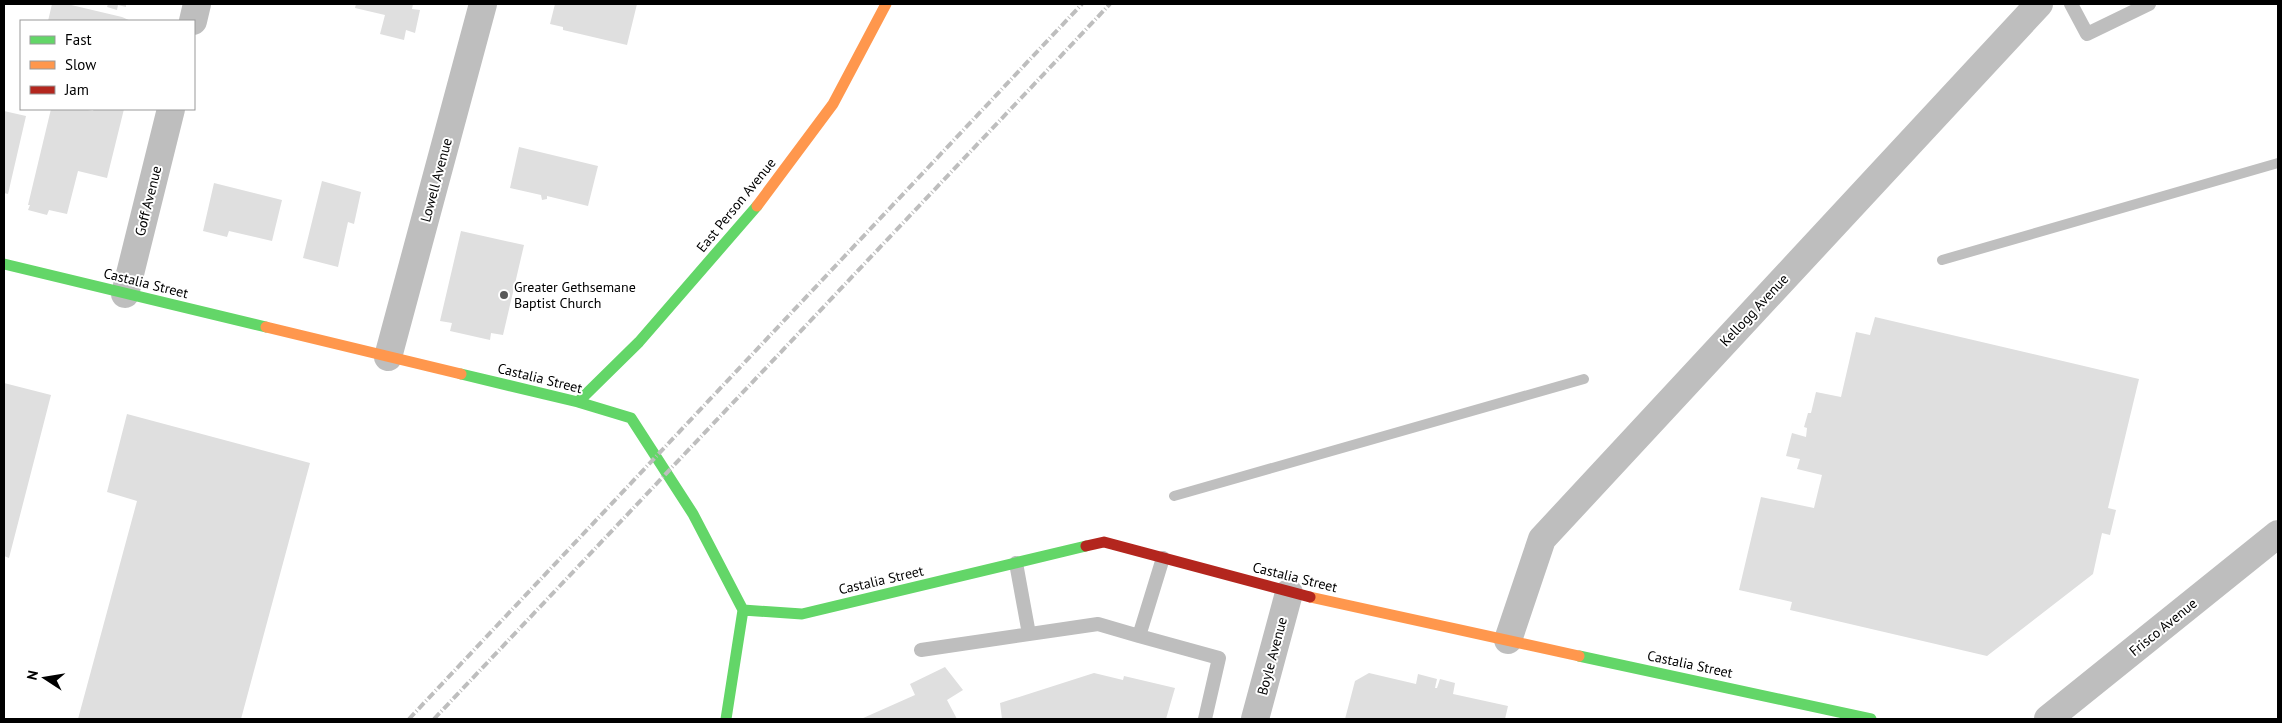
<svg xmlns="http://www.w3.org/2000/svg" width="2282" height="723" viewBox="0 0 2282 723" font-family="'PT Sans',sans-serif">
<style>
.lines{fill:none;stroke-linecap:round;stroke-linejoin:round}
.stream{stroke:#bfbfbf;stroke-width:10}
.building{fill:#dfdfdf}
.lane{stroke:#bebebe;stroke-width:14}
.street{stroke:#bebebe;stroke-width:28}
.fast{stroke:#63d668;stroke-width:11}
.slow{stroke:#ff974d;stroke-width:11}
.jam{stroke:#b3261e;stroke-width:11}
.rail{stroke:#bebebe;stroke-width:4;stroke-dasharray:8 2.5 1 2.5;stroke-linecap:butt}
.poi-dot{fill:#595959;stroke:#fff;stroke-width:2}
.labels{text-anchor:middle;stroke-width:4;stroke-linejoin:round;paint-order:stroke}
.street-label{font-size:14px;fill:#000;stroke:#fff}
.poi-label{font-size:14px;fill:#000;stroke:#fff;text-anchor:start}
</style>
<rect width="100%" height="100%" fill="#fff"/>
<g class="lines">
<path class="stream" d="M1942,260L2278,163
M1174,496L1584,379"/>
</g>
<path class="building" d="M52,4H67L122,17L131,21H48Z
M108,4H126V7L118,5L117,10L107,7Z
M356,4H413L412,9L420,10L415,33L406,30L404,40L380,34L385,15L355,8Z
M555,4H637L627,45L563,30V27L550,24Z
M51,109H83L93,111L94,109H124L107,178L78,171L67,214L49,210L47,215L28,210L30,205H28Z
M4,111L26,116L8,194L4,193Z
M519,147L598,166L588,206L547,196V199L542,200L541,195L510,188Z
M322,181L361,192L354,224L348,222L338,267L303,258Z
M214,183L282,200L272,241L229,231L227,237L203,231Z
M461,231L524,245L503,335L491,333L490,340L450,331L452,323L440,321Z
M1875,317L2139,379L2108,508L2116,510L2110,535L2102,533L2093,574L1987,656L1790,610L1792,602L1739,590L1761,497L1814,508L1822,475L1797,469L1800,459L1786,456L1792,433L1806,437L1807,428L1804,427L1808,413H1811L1816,392L1841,397L1856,332L1870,335Z
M4,383L51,395L9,558L4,556Z
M127,414L310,463L241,719H78L137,501L107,492Z
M945,667L963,690L947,700L957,719H861L915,695L910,684Z
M1094,673L1123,680L1124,676L1175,688L1166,719H1002L1000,703Z
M1369,673L1416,684L1418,674L1437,679L1435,688H1437L1440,679L1455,683L1453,694L1508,706L1505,719H1345L1355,681Z"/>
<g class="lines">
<path class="lane" d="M2071,4L2087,34L2149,4
M1163,558L1139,636L1219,658L1205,719
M1016,563L1029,634
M921,650L1098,624L1139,636"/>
<path class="street" d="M193,21L197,4
M125,294L171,109
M388,357L483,4
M1508,640L1542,539L2039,4
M1255,719L1289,593
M2048,719L2278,534"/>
<path class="fast" d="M4,264L266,327
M461,374L578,402L631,418L693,514L743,610
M578,402L639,342L757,206
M743,610L802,614L1086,546
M1579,656L1871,719
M726,719L743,610"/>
<path class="slow" d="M757,206L833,104L886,4
M266,327L461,374
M1310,597L1579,656"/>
<path class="jam" d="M1086,546L1104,542L1310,597"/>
<path class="rail" d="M409,719L1082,4
M434,719L1110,4"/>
</g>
<circle class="poi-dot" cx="504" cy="295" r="5"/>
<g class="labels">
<g class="street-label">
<text transform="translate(436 180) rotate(-75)" y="5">Lowell Avenue</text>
<text transform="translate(148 201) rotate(-76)" y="5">Goff Avenue</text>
<text transform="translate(736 205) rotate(-51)" y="5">East Person Avenue</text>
<text transform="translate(146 283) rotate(14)" y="5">Castalia Street</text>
<text transform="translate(1754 310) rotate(-47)" y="5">Kellogg Avenue</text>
<text transform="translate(540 378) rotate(14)" y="5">Castalia Street</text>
<text transform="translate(1295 577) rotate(14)" y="5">Castalia Street</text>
<text transform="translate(881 580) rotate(-13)" y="5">Castalia Street</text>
<text transform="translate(2163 627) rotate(-39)" y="5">Frisco Avenue</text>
<text transform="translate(1272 656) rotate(-75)" y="5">Boyle Avenue</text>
<text transform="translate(1690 664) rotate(12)" y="5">Castalia Street</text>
</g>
<g class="poi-label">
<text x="514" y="292">Greater Gethsemane<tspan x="514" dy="16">Baptist Church</tspan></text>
</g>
</g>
<rect width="2282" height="723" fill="none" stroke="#000000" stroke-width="10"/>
<rect x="20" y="20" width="175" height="90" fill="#ffffff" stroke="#999999"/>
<rect x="30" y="36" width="25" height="8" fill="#63d668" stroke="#999999"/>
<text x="65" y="45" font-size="15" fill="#000000">Fast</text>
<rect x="30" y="61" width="25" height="8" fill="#ff974d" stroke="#999999"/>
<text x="65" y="70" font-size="15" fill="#000000">Slow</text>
<rect x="30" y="86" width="25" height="8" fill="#b3261e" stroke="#999999"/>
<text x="65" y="95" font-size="15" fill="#000000">Jam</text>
<g transform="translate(45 678) rotate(282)" stroke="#ffffff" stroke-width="4" paint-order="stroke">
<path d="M0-4L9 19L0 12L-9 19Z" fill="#000000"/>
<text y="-8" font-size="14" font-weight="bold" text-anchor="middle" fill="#000000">N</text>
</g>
</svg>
